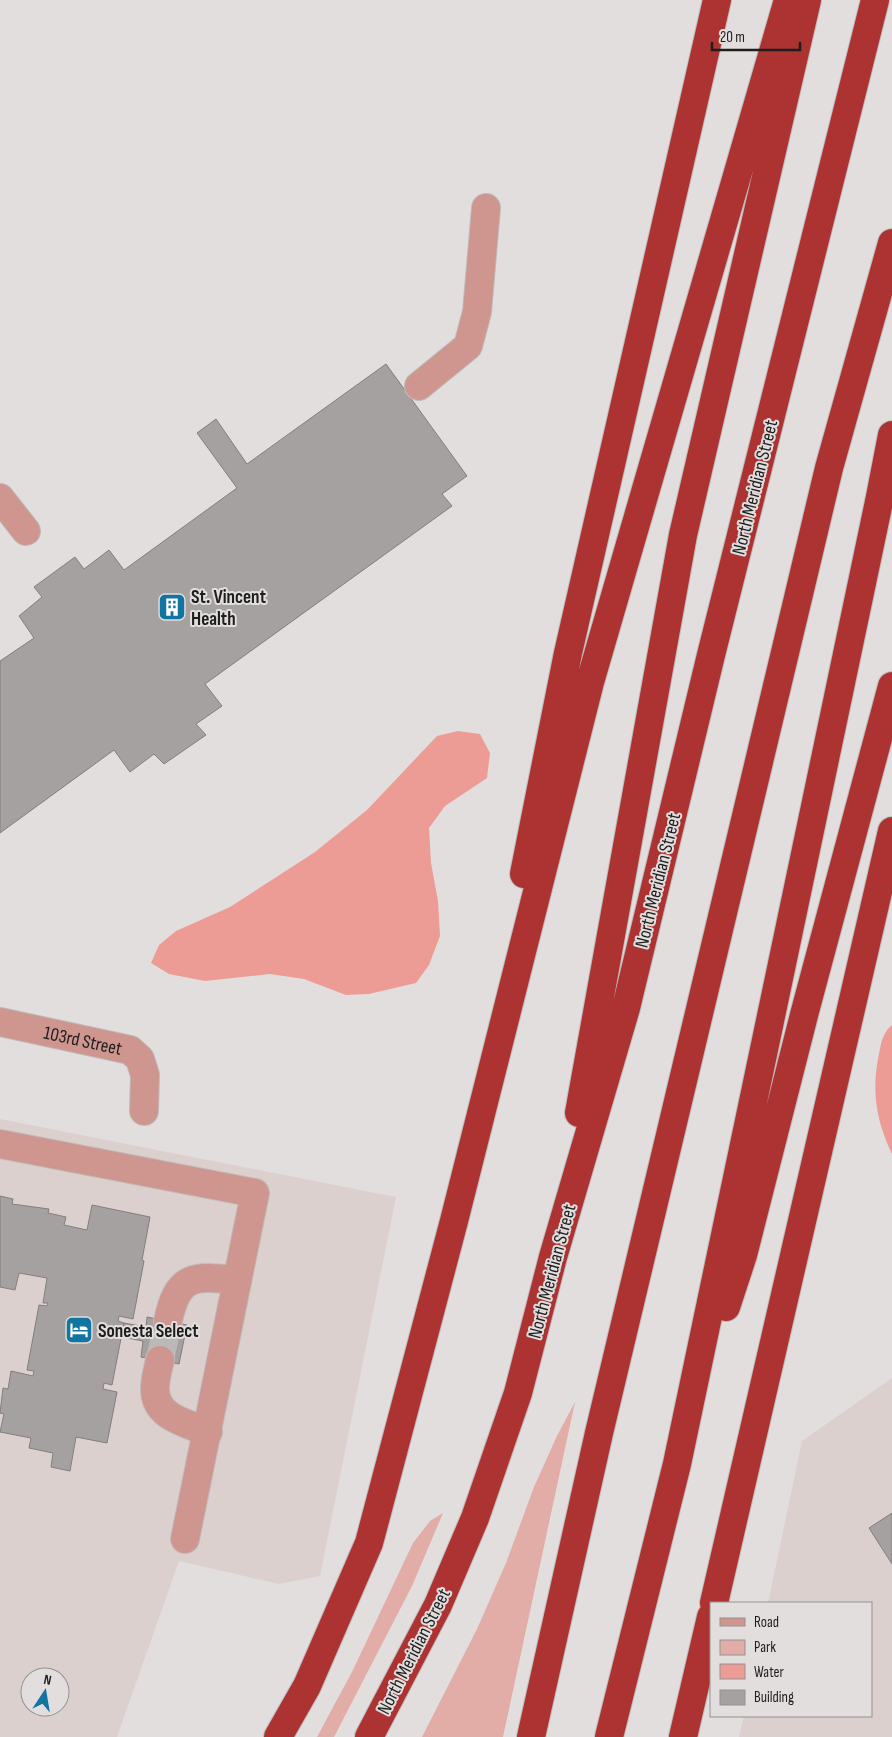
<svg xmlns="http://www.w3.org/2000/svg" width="892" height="1737" viewBox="0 0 892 1737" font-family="'Sofia Sans Condensed',sans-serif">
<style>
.built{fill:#dcd0ce;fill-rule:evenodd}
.green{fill:#e2aca7}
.water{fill:#ec9c94}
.building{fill:#a4a1a0;stroke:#827f7e}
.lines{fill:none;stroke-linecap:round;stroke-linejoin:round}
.minor-tunnel{stroke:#bbb8b8;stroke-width:28;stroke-dasharray:28 14;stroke-linecap:butt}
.minor-casing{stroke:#bfbbbb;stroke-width:30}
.highway-casing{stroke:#bfbbbb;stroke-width:30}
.minor{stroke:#cf958f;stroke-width:28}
.highway{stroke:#ac3332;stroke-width:28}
.labels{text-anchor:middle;stroke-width:4;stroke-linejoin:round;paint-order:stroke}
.street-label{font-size:19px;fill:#1f1e1e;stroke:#e2dede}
.poi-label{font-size:19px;font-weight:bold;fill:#1f1e1e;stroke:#e2dede;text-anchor:start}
</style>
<rect width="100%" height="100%" fill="#e2dede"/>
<path class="built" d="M0,1119L396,1197L320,1576L279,1584L179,1561L117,1737H0ZM30,1677H60V1707H30Z
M892,1378V1737H739L744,1716H871V1603H768L802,1441Z"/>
<path class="green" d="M575,1402L503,1737H422L477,1629L506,1563L534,1487L557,1436Z
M443,1513L412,1586L334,1737H317L352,1672L413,1543L430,1521Z"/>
<path class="water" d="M458,731L480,734L490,753L487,778L445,806L429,828L431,863L438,901L440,936L429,965L416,983L369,994L346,995L304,979L270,974L205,981L169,974L151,963L159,945L176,931L230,907L315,852L367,810L437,736Z
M892,1025V1154C875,1118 871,1088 880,1049C881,1041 885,1030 892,1025Z"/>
<path class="building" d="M386,364L467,476L442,494L452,506L205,684L222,706L196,724L206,735L164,764L154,754L130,772L114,750L0,833V661L34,638L19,616L42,597L34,587L75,557L84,569L109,550L124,570L237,488L197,433L216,419L247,464Z
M0,1196L13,1199L12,1204L49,1209L48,1213L66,1217L64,1225L87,1230L92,1205L150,1217L142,1260L144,1261L133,1319L119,1316L118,1321L124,1323L112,1385L104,1383L103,1389L117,1392L107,1443L76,1437L70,1471L51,1467L53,1453L29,1448L31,1438L0,1432L4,1414L0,1413L3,1388L8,1389L11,1371L33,1376L34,1371L27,1370L39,1305L47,1306L48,1303H43L47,1278L19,1273L15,1290L0,1287Z
M147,1317L187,1325L179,1364L141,1357L143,1341L122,1337L124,1323L146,1327Z
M892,1513V1564L869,1528Z"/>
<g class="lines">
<path class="minor-tunnel" d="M160,1360L168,1321"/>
<g class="minor-casing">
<g id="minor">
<path d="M419,386L468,346L477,312L486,208"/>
<path d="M0,498L26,531"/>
<path id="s1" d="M0,1022L130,1050L140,1059L145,1075L144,1111"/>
<path d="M0,1144L255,1193L185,1539"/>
<path d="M168,1321C178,1273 195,1276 237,1280"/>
<path d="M160,1360C158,1369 155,1379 155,1388C154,1417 186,1423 208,1432"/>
</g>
</g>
<g class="highway-casing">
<path id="highway" d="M524,874L568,653L717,0
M579,1113L683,535L807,0
M726,1307L743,1255L804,1015L892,686
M714,1603L892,831
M278,1737L307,1686L369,1543L454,1221L590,682L788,0
M369,1737L438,1605L475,1518L518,1393L553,1257L626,1008L711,655L875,0
M531,1737L599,1433L829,468L892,243
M609,1737L677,1464L880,497L892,435
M683,1737L711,1617"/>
</g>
<use href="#minor" class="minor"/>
<use href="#highway" class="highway"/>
</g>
<defs>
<g id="building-square" transform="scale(1.4375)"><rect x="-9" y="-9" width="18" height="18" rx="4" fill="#1275a1" stroke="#e2dede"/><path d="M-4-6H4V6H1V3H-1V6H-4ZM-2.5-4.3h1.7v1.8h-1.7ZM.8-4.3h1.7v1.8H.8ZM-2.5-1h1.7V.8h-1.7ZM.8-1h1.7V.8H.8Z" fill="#fff"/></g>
<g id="hotel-square" transform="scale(1.4375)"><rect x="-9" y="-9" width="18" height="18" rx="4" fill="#1275a1" stroke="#e2dede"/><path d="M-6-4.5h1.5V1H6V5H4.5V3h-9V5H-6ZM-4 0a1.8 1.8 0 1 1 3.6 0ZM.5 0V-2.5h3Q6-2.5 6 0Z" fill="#fff"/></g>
</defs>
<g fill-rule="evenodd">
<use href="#building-square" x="172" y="607"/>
<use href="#hotel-square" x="79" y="1330"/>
</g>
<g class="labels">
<g class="street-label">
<text transform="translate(754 487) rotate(-76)" y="7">North Meridian Street</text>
<text transform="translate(657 880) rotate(-76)" y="7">North Meridian Street</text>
<text dy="7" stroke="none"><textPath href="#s1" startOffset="85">103rd Street</textPath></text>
<text transform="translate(551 1271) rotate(-75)" y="7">North Meridian Street</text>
<text transform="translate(413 1651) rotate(-63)" y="7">North Meridian Street</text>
</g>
<g class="poi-label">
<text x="191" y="603">St. Vincent<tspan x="191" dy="22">Health</tspan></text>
<text x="98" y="1337">Sonesta Select</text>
</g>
</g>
<rect x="710" y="1602" width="162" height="115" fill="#e2dede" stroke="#949191"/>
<rect x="720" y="1618" width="25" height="8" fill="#cf958f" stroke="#949191"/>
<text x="754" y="1627" font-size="15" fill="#1f1e1e">Road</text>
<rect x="720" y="1640" width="25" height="15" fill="#e2aca7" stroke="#949191"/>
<text x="754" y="1652" font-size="15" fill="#1f1e1e">Park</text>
<rect x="720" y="1664" width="25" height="15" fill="#ec9c94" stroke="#949191"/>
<text x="754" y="1677" font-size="15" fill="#1f1e1e">Water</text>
<rect x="720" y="1690" width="25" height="15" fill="#a4a1a0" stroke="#949191"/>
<text x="754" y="1702" font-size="15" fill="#1f1e1e">Building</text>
<g transform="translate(45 1692) rotate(12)"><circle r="24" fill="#e2dede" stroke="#949191"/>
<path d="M0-4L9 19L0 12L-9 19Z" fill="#1275a1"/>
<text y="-8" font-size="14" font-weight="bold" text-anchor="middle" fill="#1f1e1e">N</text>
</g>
<path d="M712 42v8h88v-8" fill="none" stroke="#1f1e1e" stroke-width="2.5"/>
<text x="720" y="42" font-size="15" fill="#1f1e1e" stroke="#e2dede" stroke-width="4" paint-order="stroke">20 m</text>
</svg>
